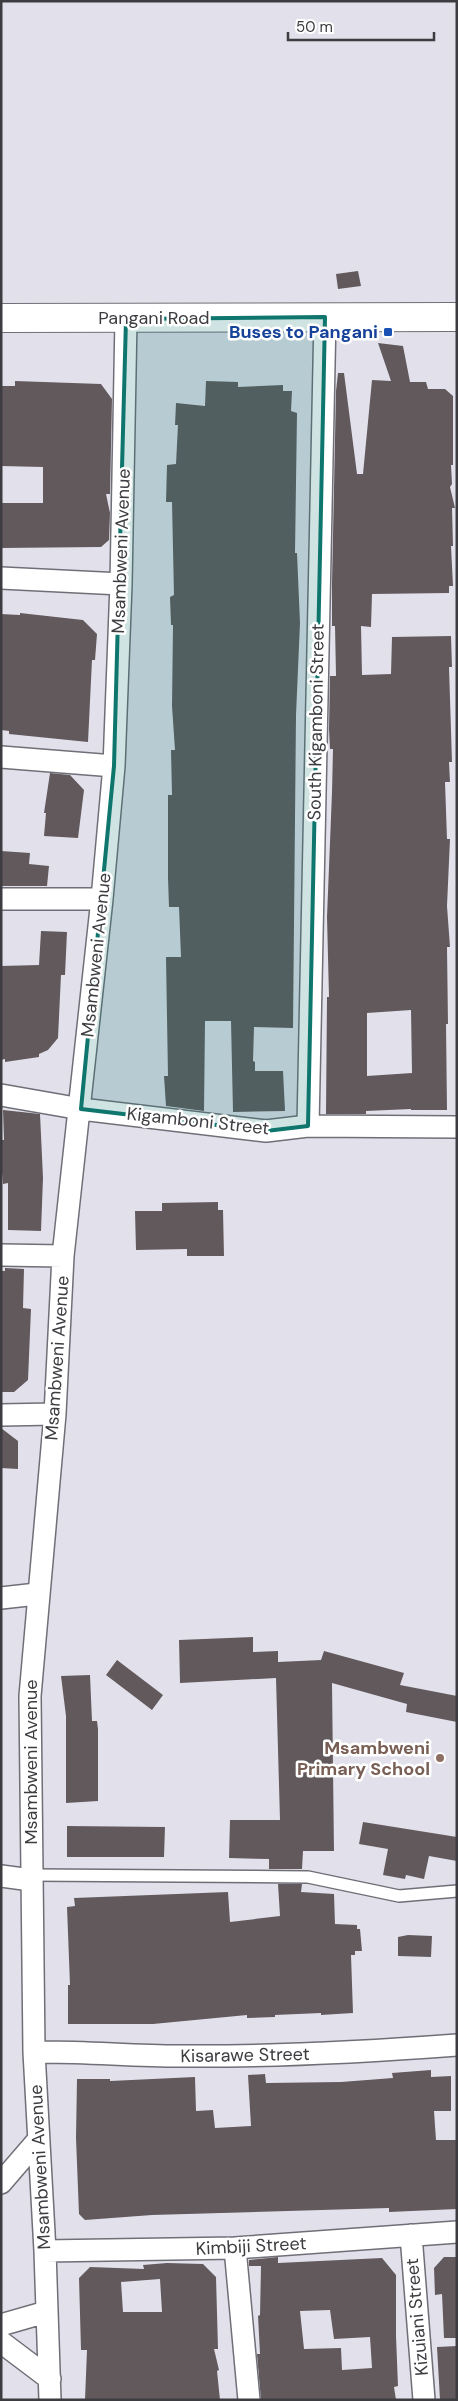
<svg xmlns="http://www.w3.org/2000/svg" width="458" height="2401" viewBox="0 0 458 2401" font-family="'DM Sans',sans-serif">
<style>
.building{fill:#62595d;fill-rule:evenodd}
.lines{fill:none;stroke-linecap:round;stroke-linejoin:round}
.service-casing{stroke:#6f6f77;stroke-width:14}
.minor-casing{stroke:#6f6f77;stroke-width:24}
.secondary-casing{stroke:#6f6f77;stroke-width:30}
.service{stroke:#fff;stroke-width:11}
.minor{stroke:#fff;stroke-width:21}
.secondary{stroke:#fff;stroke-width:28}
.marked{fill:#0f766e;fill-opacity:0.2;stroke:#0f766e;stroke-width:4;stroke-linejoin:round}
.transit-dot{fill:#1a4fb4;stroke:#fff;stroke-width:2}
.education-dot{fill:#8d6e63;stroke:#fff;stroke-width:2}
.labels{text-anchor:middle;stroke-width:5;stroke-linejoin:round;paint-order:stroke}
.street-label{font-size:18px;fill:#3d3c40;stroke:#fff}
.transit-label{font-size:18px;font-weight:bold;fill:#164399;stroke:#fff;text-anchor:end}
.education-label{font-size:18px;font-weight:bold;fill:#785e54;stroke:#fff;text-anchor:end}
</style>
<rect width="100%" height="100%" fill="#e2e1eb"/>
<path class="building" d="M358,271L361,286L338,289L336,274Z
M378,343L403,346L410,382H426L428,389H445L453,396V465H451L452,484L450,487L455,508H452L453,546H451L453,586H449V593L372,594L371,627L361,626L362,675L391,674L392,637L451,636L452,667H449L452,762H449L450,782H445L447,839H450L447,906L450,947H447L448,1024H446L447,1110H411V1109L366,1111V1114H326L327,997H329L327,917L332,792L333,749H330L329,729L330,676H336L335,626H332V583L336,391L338,373H344L357,474H363L372,380L391,381ZM411,1010L412,1073L367,1076V1013Z
M15,381L101,384L112,399L110,494H106L110,513L109,540L101,547L1,548V503H43V467L1,466V386H15Z
M206,381L238,382V387L283,385V391H292L291,411L297,413L295,553H297L300,623L296,715L293,1028L254,1027L253,1061L255,1062V1071H283L285,1111L233,1112L231,1021H205L204,1111L166,1106L164,1076H168L166,957H181L179,907H169L168,878V795H172L171,750H175L172,706L173,625H171L170,597L174,595L172,502H166L167,465L176,464L178,425H175L176,403L205,406Z
M20,613L83,620L97,634L95,660H92L88,742L9,734V731L1,730V614L20,615Z
M50,773L70,775L84,790L78,838L44,836L46,813H44Z
M1,851L30,853L29,864L49,866L47,886H1Z
M41,931L67,932L65,975H61L58,1038L48,1050L39,1054V1057L5,1062V1059L1,1060V966L39,965Z
M3,1110L40,1114L43,1178L41,1231L8,1230V1183L3,1184L1,1160V1140H4Z
M218,1202V1210H223L224,1256H187V1249L136,1250L135,1211H162V1203Z
M5,1268L24,1269L23,1308L31,1309L28,1380L14,1392H1V1271H5Z
M1,1428L18,1441V1469L1,1468Z
M253,1637V1652L278,1651V1662L321,1660L324,1651L404,1673L400,1685L457,1696V1722L406,1712L407,1704L332,1683L334,1851H303L302,1869H269V1859L229,1858L230,1820H280L276,1678L180,1683L179,1640Z
M117,1660L163,1695L152,1710L106,1675Z
M90,1675L92,1721H97L98,1729V1801L66,1803V1716L61,1676Z
M363,1822L457,1837V1861L429,1856L424,1879L406,1875L405,1879L383,1875L388,1849L359,1844Z
M67,1826L165,1827L164,1857H67Z
M278,1884H302L301,1892L334,1894L335,1924L357,1925V1929H360L362,1951H355V1955H351L353,2013L321,2015V2013L275,2015V2017L247,2018V2015L153,2024H68V1985H70L67,1907L75,1906L74,1898L228,1892L230,1922L280,1916Z
M408,1935L432,1936L431,1957L398,1956V1937Z
M431,2070V2077L451,2076V2111H434L436,2140H457V2209L389,2212V2208L152,2215L85,2220L79,2214L76,2138L77,2079H110V2081L195,2077L196,2111L213,2110L215,2128L251,2126L248,2075L265,2074L266,2083L341,2082L393,2078L392,2073Z
M278,2257V2263L382,2258L396,2275V2336L398,2386L394,2387L396,2400H261L257,2354H260L258,2316L260,2315L261,2266H249V2260ZM330,2310L334,2339L370,2337L372,2368L342,2370L341,2348L304,2349L300,2311Z
M444,2257H457V2338H444L442,2294L435,2295L434,2268Z
M167,2263L203,2264L216,2277L218,2349H214L219,2370L217,2371L220,2400H85L87,2350H81L79,2278L90,2267L144,2269L143,2265ZM160,2279L162,2312H123L121,2282Z
M457,2346V2400H440L437,2347Z"/>
<g class="lines">
<g class="service-casing">
<path id="service" d="M31,1875L308,1877L399,1896L457,1891"/>
</g>
<g class="minor-casing">
<path id="minor" d="M1,578L121,584
M1,757L114,766
M1,899H102
M1,1095L81,1109L266,1131L308,1126L457,1127
M308,1126L325,317
M1,1255L63,1256
M1,1415L55,1414
M1,1598L37,1594
M1,1876L31,1880
M34,2052C82,2051 130,2056 179,2056C272,2057 364,2052 457,2045
M1,2183L38,2140
M411,2235L424,2400
M235,2248L249,2400
M45,2251L235,2248L457,2232
M1,2325L46,2312
M1,2342L50,2379
M50,2400L45,2251L34,2052L30,1696L55,1414L63,1256L102,899L114,766L121,584L126,319"/>
</g>
<g class="secondary-casing">
<path id="secondary" d="M1,318L457,317"/>
</g>
<use href="#service" class="service"/>
<use href="#minor" class="minor"/>
<use href="#secondary" class="secondary"/>
</g>
<path class="marked" d="M325,317L308,1126L266,1131L81,1109L114,766L126,319Z"/>
<rect class="transit-dot" x="383" y="327" width="10" height="10" rx="2.5"/>
<circle class="education-dot" cx="440" cy="1758" r="5"/>
<g class="labels">
<g class="street-label">
<text x="154" y="324">Pangani Road</text>
<text transform="translate(121 551) rotate(-88)" y="6">Msambweni Avenue</text>
<text transform="translate(316 722) rotate(-89)" y="6">South Kigamboni Street</text>
<text transform="translate(96 955) rotate(-84)" y="6">Msambweni Avenue</text>
<text transform="translate(198 1121) rotate(6)" y="6">Kigamboni Street</text>
<text transform="translate(57 1358) rotate(-86)" y="6">Msambweni Avenue</text>
<text transform="translate(31 1762) rotate(-90)" y="6">Msambweni Avenue</text>
<text transform="translate(245 2055) rotate(-1)" y="6">Kisarawe Street</text>
<text transform="translate(40 2167) rotate(-93)" y="6">Msambweni Avenue</text>
<text transform="translate(251 2246) rotate(-3)" y="6">Kimbiji Street</text>
<text transform="translate(417 2317) rotate(-95)" y="6">Kizuiani Street</text>
</g>
<g class="transit-label">
<text x="378" y="338">Buses to Pangani</text>
</g>
<g class="education-label">
<text x="430" y="1754">Msambweni<tspan x="430" dy="21">Primary School</tspan></text>
</g>
</g>
<rect width="458" height="2401" fill="none" stroke="#3d3c40" stroke-width="5"/>
<path d="M288 32v8h146v-8" fill="none" stroke="#3d3c40" stroke-width="2.5"/>
<text x="296" y="32" font-size="15" fill="#3d3c40" stroke="#ffffff" stroke-width="4" paint-order="stroke">50 m</text>
</svg>
